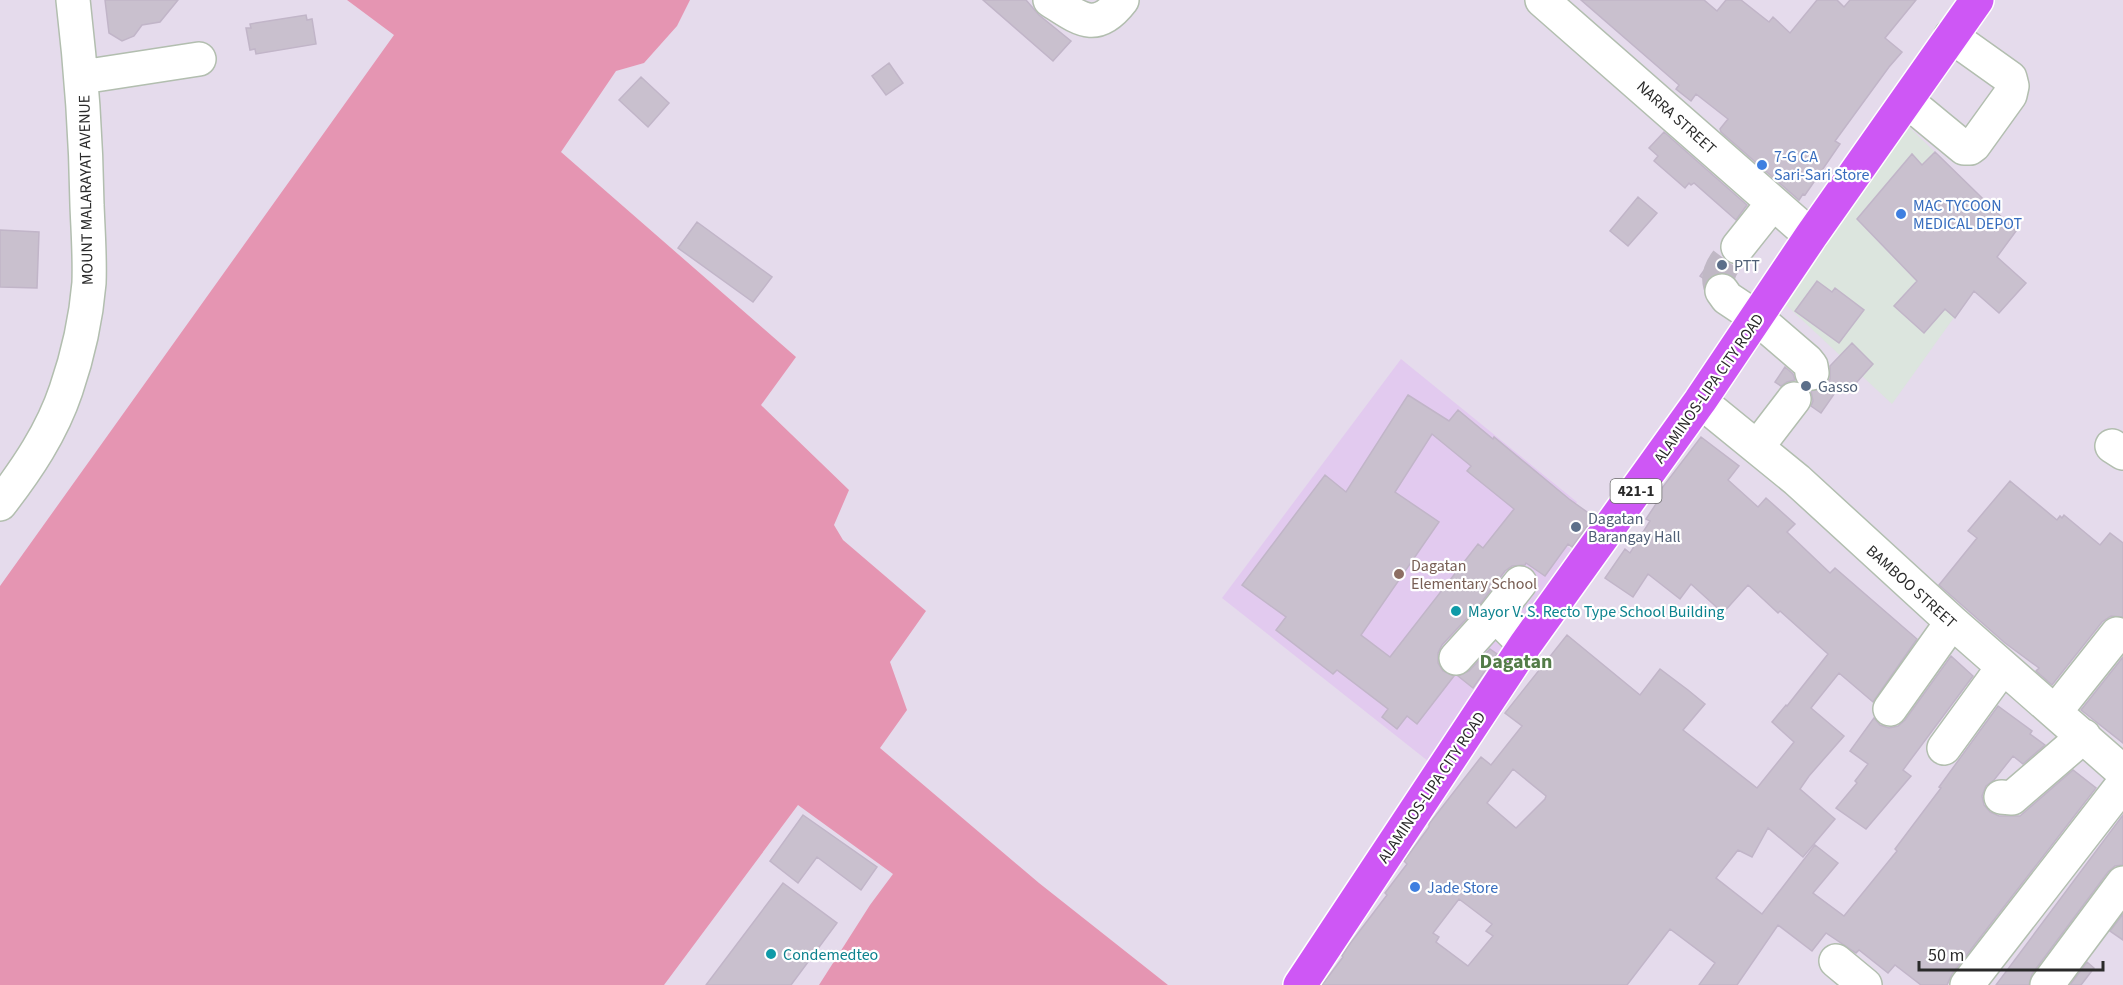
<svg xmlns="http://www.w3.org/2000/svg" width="2123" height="985" viewBox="0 0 2123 985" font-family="'Source Sans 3',sans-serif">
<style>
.industrial{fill:#dce5de}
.education{fill:#e2caef}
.green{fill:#e595b2}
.building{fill:#c9c0ce;stroke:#c1b5c8;stroke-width:1.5;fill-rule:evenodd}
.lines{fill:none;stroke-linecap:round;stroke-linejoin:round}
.minor-tunnel{stroke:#c0b8c5;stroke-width:33;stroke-dasharray:33 16;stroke-linecap:butt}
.minor-casing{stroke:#b2beaf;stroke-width:36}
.major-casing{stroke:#fff;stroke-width:36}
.minor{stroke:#fff;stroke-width:33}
.major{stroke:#ce57f5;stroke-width:33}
.shop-dot{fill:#3f7fe0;stroke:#fff;stroke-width:2}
.service-dot{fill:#5c6f8a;stroke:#fff;stroke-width:2}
.education-dot{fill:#8d6e63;stroke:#fff;stroke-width:2}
.culture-dot{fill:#0f9aa8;stroke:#fff;stroke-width:2}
.labels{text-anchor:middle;stroke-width:4.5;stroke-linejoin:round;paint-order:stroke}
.shield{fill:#fff;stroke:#6a6a6a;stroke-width:1.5}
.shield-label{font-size:15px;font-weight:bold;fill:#2a2a2a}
.street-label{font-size:16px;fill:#2a2a2a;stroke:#fff}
.shop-label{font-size:16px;fill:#366cbe;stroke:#fff;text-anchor:start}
.service-label{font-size:16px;fill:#4e5e75;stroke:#fff;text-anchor:start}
.education-label{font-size:16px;fill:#785e54;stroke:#fff;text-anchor:start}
.culture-label{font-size:16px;fill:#0d838f;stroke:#fff;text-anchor:start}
.quarter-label{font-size:20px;font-weight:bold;fill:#537c48;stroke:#fff}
</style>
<rect width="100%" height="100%" fill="#e5dbec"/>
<path class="industrial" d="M1908,126L2016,231L1892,404L1785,304Z"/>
<path class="education" d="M1401,359L1577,502L1553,536L1574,551L1433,765L1222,598Z"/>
<path class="green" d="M347,0H690L677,26L644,63L616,71L561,152L796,357L761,405L849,490L834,525L843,540L926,611L890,662L907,710L880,748L1039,883L1168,985H819L870,905L893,874L798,805L664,985H0V586L394,35Z"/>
<path class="building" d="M105,0H178L160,22L142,25L134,36L122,41L109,33Z
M983,0H1026L1039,15L1071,41L1053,61Z
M1581,0H1704L1717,11L1726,0H1741L1769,22L1773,17L1790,33L1817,0H1837L1844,7L1850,0H1916L1885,38L1902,52L1889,67L1835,141L1840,144L1805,195L1803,194L1799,200L1721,132L1720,129L1728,119L1696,94L1691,101L1676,89L1679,85Z
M306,15L307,20L312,19L316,44L256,54L255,49L250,50L246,28H251L250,24Z
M889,63L903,83L886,95L872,76Z
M641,77L669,103L648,127L619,100Z
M1664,132L1747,205L1736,220L1694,183L1691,185L1689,183L1685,188L1654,161L1658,156L1649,148Z
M1935,152L2016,231L1997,257L2026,283L1999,313L1974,291L1955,318L1945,309L1924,333L1894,306L1917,281L1857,219L1912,154L1922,165Z
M1638,197L1657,213L1628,246L1610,231Z
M697,222L772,277L753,302L678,248Z
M0,230L39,232L37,288L0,287Z
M1712,259L1730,274L1720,272L1712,275L1707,281L1700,276Z
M1817,281L1832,292L1835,288L1864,310L1839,343L1795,311Z
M1852,343L1873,364L1849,391L1841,384L1821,413L1811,406L1813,401L1811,391L1824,387L1830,379V366Z
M1785,367L1793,374L1795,380L1787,382L1781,386L1775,382Z
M1408,395L1449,421L1458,410L1493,439L1494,437L1569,499L1594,517L1572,547L1568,544L1545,576L1526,563L1525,565L1512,566L1505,571L1481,603L1442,645L1438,653V663L1443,671L1454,676L1417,724L1407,716L1397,729L1382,717L1388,709L1337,670L1333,674L1276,630L1286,617L1242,585L1325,475L1346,492ZM1432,434L1471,466L1467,471L1514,509L1483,548L1478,544L1390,657L1361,635L1439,522L1395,492Z
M1701,437L1739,466L1728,480L1758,507L1766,498L1795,524L1787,532L1830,573L1835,568L1917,639L1873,702L1839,673L1811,708L1844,736L1809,776L1800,789L1835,819L1803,857L1768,828L1752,857L1738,850L1716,878L1762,914L1815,845L1838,863L1813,893L1844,916L1897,851L1895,849L1941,788L1939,787L1998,706L2032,731L2030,734L2045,745L2023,764L2013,756L1994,780L1986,786L1982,796L1984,805L1990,812L1999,816H2020L2073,770L2096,788L1952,974L1947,985H1921L1895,965L1888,973L1859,950L1856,953L1826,933L1812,951L1778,925L1737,985H1699L1715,963L1670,929L1627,985H1322L1343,957L1342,956L1349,945L1387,895L1385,893L1407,864L1404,861L1429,827V824L1481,757L1491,765L1522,726L1505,713L1567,635L1640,695L1660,669L1688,690L1705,704L1683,730L1757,788L1794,742L1772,722L1786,705L1787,706L1828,654L1780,611L1778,613L1748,585L1723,613L1691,584L1680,599L1648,574L1633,597L1605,578L1625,549L1630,553L1650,521L1646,519L1656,504L1652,501ZM1513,769L1546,796L1545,799L1516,828L1487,803ZM1459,899L1492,924L1486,931L1493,936L1468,966L1436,942L1439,937L1433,933Z
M2010,481L2057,520L2060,516L2062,518L2064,515L2100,545L2110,533L2123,543V617L2111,616L2102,622L2052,685L2036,671L2039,668L2005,643L1939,585L1977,538L1968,531Z
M1490,649L1497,654L1473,688L1458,676L1469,671Z
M1951,656L1973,676L1903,770L1911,776L1866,829L1836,808L1857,783L1855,781L1868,764L1850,751L1874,718L1880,725L1889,728L1898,726L1905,720Z
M2123,657V743L2081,710Z
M803,815L877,867L861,890L817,857L798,883L770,861Z
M2123,815V865L2115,866L2108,872L2032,974L2029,985H1996Z
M783,883L837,923L791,985H706Z
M2123,914V940L2110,931Z
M2087,962L2094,968L2081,985H2070Z"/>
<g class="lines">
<path class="minor-tunnel" d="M1722,291C1712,273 1727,260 1738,247"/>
<g class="minor-casing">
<path id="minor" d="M1050,0C1080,19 1096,34 1122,0
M1542,0L1811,236
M82,77L199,59
M1907,101L1964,148H1970L1974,145L2010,95L2012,86L2010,78L1951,36
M1738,247L1773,203
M1722,291L1727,298L1757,318L1807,361L1811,366L1812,373
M1700,401L1797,480L1952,622L2123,772
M1758,446L1794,399
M2112,446L2123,453
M0,504C27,469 52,432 66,390C78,355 86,319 89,283C90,257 88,231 87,205C86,136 81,68 73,0
M1495,615L1520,583
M1456,658L1495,615L1525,645
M1890,709L1952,622
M2055,712L2117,634
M1944,748L2003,667
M2001,797L2012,798L2084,736
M1836,961L1865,985
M1967,985L2123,784
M2047,985L2123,883"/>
</g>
<g class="major-casing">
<path id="major" d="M1300,985L1525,645L1700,401L1811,236L1977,0"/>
</g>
<use href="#minor" class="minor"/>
<use href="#major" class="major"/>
</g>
<g class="shop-dot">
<circle cx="1762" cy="165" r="6"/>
<circle cx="1901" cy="214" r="6"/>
<circle cx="1415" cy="887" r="6"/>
</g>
<g class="service-dot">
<circle cx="1722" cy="265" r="6"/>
<circle cx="1806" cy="386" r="6"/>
<circle cx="1576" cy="527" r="6"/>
</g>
<circle class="education-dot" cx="1399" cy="574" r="6"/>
<g class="culture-dot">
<circle cx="1456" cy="611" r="6"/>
<circle cx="771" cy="954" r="6"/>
</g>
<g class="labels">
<rect class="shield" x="1610.5" y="479" width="51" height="24" rx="4.5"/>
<g class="shield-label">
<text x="1636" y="496">421-1</text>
</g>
<g class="street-label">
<text transform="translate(1677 117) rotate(42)" y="6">NARRA STREET</text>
<text transform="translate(85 190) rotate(-91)" y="6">MOUNT MALARAYAT AVENUE</text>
<text transform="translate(1708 388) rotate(-55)" y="6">ALAMINOS-LIPA CITY ROAD</text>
<text transform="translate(1912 586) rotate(42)" y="6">BAMBOO STREET</text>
<text transform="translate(1431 787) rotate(-56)" y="6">ALAMINOS-LIPA CITY ROAD</text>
</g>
<g class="shop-label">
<text x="1774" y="162">7-G CA<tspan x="1774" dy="18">Sari-Sari Store</tspan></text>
<text x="1913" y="211">MAC TYCOON<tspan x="1913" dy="18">MEDICAL DEPOT</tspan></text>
<text x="1427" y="893">Jade Store</text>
</g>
<g class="service-label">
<text x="1734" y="271">PTT</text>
<text x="1818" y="392">Gasso</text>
<text x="1588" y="524">Dagatan<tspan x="1588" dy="18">Barangay Hall</tspan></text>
</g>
<g class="education-label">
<text x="1411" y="571">Dagatan<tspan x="1411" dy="18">Elementary School</tspan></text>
</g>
<g class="culture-label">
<text x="1468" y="617">Mayor V. S. Recto Type School Building</text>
<text x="783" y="960">Condemedteo</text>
</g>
<g class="quarter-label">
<text x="1516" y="668">Dagatan</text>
</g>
</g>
<path d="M1919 961v9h184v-9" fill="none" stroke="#2a2a2a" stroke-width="3"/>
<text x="1928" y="961" font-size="18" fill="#2a2a2a" stroke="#ffffff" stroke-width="4.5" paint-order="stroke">50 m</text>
</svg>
